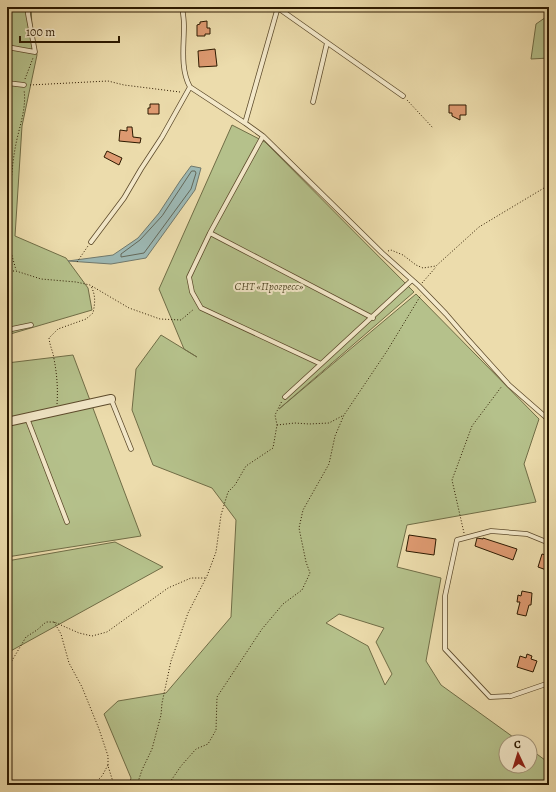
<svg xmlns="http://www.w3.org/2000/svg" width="556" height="792" viewBox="0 0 556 792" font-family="Alegreya,serif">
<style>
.green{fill:#b5c18b;stroke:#706d46;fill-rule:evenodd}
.water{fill:#9db9b5;stroke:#70796d}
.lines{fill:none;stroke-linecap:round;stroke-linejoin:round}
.shore{stroke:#64695a;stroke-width:1}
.building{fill:#de9a71;stroke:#2c1900}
.lane-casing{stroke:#5c4a2b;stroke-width:5.5}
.street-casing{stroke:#5c4a2b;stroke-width:10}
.path{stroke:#2c1900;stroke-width:1;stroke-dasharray:1 2;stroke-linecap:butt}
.lane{stroke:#f3e8c9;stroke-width:4}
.street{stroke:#f3e8c9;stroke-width:8}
.labels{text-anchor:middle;stroke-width:4;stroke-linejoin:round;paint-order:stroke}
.park-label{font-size:11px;font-style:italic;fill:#554b2a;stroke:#f3e8c9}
</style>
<rect width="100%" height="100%" fill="#ecdcac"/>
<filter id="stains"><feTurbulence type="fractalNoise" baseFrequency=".005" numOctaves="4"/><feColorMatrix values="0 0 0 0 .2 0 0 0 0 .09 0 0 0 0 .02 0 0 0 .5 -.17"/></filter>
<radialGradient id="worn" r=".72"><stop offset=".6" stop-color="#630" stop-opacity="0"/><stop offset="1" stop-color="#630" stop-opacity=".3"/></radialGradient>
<path class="green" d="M7,7H31L32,27L37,55L22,126L15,236L66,258L88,288L92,310L7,335Z
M549,15V58L531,59L536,24Z
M232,125L265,142L414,292L279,409L416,294L539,419L524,464L536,502L407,525L397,567L441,578L426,661L441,685L520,742H506V766H530V749L549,763V785H129L131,778L104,714L118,701L166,693L231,617L236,520L212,488L153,465L132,410L136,369L161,335L197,357L184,349L159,289ZM339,614L384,628L376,642L392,674L385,685L368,646L326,623Z
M73,355L141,536L7,557V363Z
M115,542L163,567L7,653V561Z"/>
<path class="water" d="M191,166L201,168L195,190L146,258L111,264L68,261L113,255L138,238L159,213L180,181Z"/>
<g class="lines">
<path class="shore" d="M192,171H195L196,173L191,189L144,253L121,257V254L140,240L162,216Z"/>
</g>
<path class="building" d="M207,21V28H210V34H205V36H197V25L200,24V22Z
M215,49L217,66L199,67L198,51Z
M150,104H159V114H148V108H150Z
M449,105H466V115H460V120L452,116V113H449Z
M127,127H132L133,137L141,138L140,143L119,141L120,130L127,131Z
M107,151L122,158L119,165L104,157Z
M409,535L436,539L434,555L406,551Z
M477,538L483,539V538L517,549L513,560L475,546Z
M542,554L549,556V571L538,567Z
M522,591L532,593L531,605H529L526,616L517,614L520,602H517L518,595L521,596Z
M527,654L532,656L531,659L537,661L533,672L517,667L520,656L526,658Z"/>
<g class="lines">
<g class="lane-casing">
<path id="lane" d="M182,7C183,13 184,19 184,26C184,45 180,69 190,87L245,123
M278,7L245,123L263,136L382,253L419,286L446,314L465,336L509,385L549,420
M278,8L403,96
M7,47L35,52L28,14V7
M7,83L24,85
M313,102L327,43
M263,136L210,233L189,277L192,292L201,308L321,364L412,280
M210,233L373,318
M91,242L124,198L141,169L162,137L190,87
M7,330L31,325
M285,397L321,364
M111,399L131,449
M27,418L67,522
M549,543L527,534L491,531L457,540L445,596V649L490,697L511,696L549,683"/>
</g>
<g class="street-casing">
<path id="street" d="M7,422L111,399"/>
</g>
<path class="path" d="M25,79L33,58
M30,85L108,81L124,85L180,92
M407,100L433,128
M7,162H12
M7,217C11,195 11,171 15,149C18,130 27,109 24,90
M7,217V238L16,270
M388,251L391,250L403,255L416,265L423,268L436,266L479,227L549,185
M77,262L88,246
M7,271H16L41,279L76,282L90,285L129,308L160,319L181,320L194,309
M422,283L436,267
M57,404C58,389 57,374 54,359C53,351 50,347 49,338L58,329L86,319L93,313C95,303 96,296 91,286
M277,425L295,423L309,424L329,423L344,415
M464,533L452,480L472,426L502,386
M54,622L61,634L69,663L82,687L99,729L108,756V766L114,785
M7,669L26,637L37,630L46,622H54L79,633L92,636L107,632L168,588L191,578H206
M93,785L102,776L108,765
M137,785L142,770L152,749L161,715L162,703L171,661L188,613L207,576L216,552L221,515L228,492L235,485L246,466L273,448L277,425L275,415L282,401
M168,785L181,766L196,749L208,744L216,730L217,697L262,629L283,604L302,590L310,573L306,562L299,528L303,510L329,464L335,436L344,415L387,351L421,295"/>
<use href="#lane" class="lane"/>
<use href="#street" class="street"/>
</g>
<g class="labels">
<g class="park-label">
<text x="269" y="290">СНТ «Прогресс»</text>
</g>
</g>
<rect width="556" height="792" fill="none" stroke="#ecdcac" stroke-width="24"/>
<rect x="8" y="8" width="540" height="776" fill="none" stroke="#2c1900" stroke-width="2"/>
<rect x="12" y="12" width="532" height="768" fill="none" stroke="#2c1900"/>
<g transform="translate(518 754) rotate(356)"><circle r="19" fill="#f3e8c9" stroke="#a39579"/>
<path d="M0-3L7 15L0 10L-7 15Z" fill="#8f2418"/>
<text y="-6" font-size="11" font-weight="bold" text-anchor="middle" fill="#2c1900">С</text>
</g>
<path d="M20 36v6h99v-6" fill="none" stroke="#2c1900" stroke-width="2"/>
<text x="26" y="36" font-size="12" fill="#2c1900" stroke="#f3e8c9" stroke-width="3" paint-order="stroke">100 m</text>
<rect width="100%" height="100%" filter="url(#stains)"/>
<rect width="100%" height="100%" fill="url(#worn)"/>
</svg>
